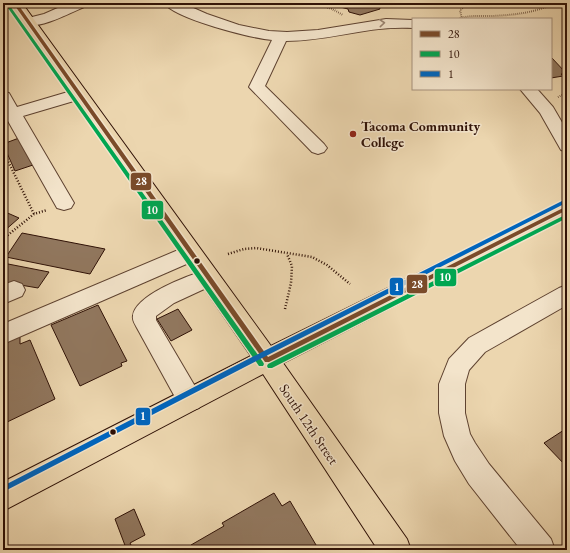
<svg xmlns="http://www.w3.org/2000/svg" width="570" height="553" viewBox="0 0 570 553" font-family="'EB Garamond',serif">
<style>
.building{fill:#91775e;stroke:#2f1106}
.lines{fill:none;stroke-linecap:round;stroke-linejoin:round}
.minor-casing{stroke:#5e4230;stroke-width:2}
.major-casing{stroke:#2f1106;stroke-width:2}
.path-far1{stroke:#2f1106;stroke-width:2;stroke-dasharray:0.5 1.5;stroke-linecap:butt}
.path{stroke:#2f1106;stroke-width:2.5;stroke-dasharray:1 2;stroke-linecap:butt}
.minor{fill:#f3e4cb;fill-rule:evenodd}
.major{fill:#ecd6af;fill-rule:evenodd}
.bus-1-casing{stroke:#f3e4cb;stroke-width:3}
.bus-2-casing{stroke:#f3e4cb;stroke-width:3}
.bus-3-casing{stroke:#f3e4cb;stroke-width:3}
.bus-1{fill:#7a4b2a;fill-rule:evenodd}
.bus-2{fill:#00a651;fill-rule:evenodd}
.bus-3{fill:#0065bd;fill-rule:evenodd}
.oneway{stroke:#9b8572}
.poi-dot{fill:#8f2418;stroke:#f3e4cb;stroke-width:1.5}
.bus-dot{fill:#2f1106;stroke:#f3e4cb;stroke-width:1.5}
.labels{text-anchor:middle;stroke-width:3;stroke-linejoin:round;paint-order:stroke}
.poi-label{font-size:14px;font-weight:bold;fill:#2f1106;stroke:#f3e4cb;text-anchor:start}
.street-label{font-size:14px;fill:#2f1106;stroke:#f3e4cb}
.line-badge{stroke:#f3e4cb;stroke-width:1.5}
.badge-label{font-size:11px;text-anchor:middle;font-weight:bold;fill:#fff}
</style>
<rect width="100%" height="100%" fill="#ecd6af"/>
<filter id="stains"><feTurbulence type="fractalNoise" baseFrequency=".005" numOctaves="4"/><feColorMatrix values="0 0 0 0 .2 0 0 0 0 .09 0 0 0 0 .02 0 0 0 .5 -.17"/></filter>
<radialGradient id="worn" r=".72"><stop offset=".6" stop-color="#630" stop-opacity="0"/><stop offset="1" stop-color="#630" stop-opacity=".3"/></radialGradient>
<path class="building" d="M329,3H378L380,9L360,15L349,12L348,9L329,4Z
M551,57L566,73L561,74L563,76L551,78Z
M19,138L33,165L15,171L3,144Z
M3,211L19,218L3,232Z
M22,233L105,249L90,274L6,257Z
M3,263L49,272L38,288L3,282Z
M98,305L127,361L121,363L122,366L80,386L51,325Z
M178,309L192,330L171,341L157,319Z
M20,331V344L30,340L55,399L3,424V412L7,410L3,399V350L4,352H6L3,344V339Z
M567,428V467L544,443Z
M274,493L282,506L290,501L319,550H193L191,545L224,526L222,523Z
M134,509L145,535L130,543L131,545L126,548L115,519Z"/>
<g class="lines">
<g class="minor-casing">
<path id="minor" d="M69,3H88L86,6C70,13 41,29 24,25L22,22L24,19L44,14Z
M164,3H182L207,14L239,25L269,31L287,32L318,30L386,19L413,20V28C370,25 329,41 286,41L265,86L324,144L327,148L324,152L318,154L312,152L249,87L272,40C251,38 175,19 164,3Z
M78,89L84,90L86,94L84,98L23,116L74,203L71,208L64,210L57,208L8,121L3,122V92L9,93L17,107Z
M520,89H537L553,107L567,131V152L561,150L540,113Z
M190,245L198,247L201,253L198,259L3,344V324Z
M207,270L215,272L218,278L215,284L174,303L156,316V320L203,400L199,408L190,411L181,408L137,328C135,324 132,320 133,316C135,295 189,275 207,270Z
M14,281L22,284L25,290L22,296L3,304V285Z
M567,285V305L485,352L469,370L465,384V413L470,434L475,443L489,464L551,539L555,550H521L469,484L455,461L444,436L439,413V384L449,359L469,338L559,288Z"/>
</g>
<g class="major-casing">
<path id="major" d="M8,3H22L271,346L560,203L567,201V217L283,363L407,539L411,550H378L263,374L3,511V482L251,356Z"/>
</g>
<path class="path-far1" d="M312,3L332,9L343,15
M400,3V6
M458,19C469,15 480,16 492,16C514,15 535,13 555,3
M462,19L460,10L470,3
M558,97L567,93"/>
<path class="path" d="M3,151L34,214
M3,239L34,214L47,210
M228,254L244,249L256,248L312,257L327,265L350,284
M285,309L291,283L292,266L287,254"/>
<use href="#minor" class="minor"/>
<use href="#major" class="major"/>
<g class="bus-1-casing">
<path id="bus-1" d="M13,3H17L268,357L567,206V210L269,362H265Z"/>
</g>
<g class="bus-2-casing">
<path id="bus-2" d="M8,6H10L263,362L264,364L263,366H259L8,8Z
M567,214V218L272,368H268L267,366L268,364Z"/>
</g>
<g class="bus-3-casing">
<path id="bus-3" d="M564,200L566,202V203L266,356L3,492V486L262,352Z"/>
</g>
<use href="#bus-1" class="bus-1"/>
<use href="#bus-2" class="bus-2"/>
<use href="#bus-3" class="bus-3"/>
</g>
<defs><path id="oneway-chevron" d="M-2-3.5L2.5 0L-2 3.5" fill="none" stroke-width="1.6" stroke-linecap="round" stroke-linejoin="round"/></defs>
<use class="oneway" href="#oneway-chevron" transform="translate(382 23) rotate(-5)"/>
<circle class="poi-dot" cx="353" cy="134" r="4"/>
<g class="bus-dot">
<circle cx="197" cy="261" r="3.5"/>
<circle cx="113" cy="432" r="3.5"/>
</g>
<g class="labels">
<g class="poi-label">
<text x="361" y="131">Tacoma Community<tspan x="361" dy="16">College</tspan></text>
</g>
<g class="street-label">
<text transform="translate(309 424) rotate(56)" y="5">South 12th Street</text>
</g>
</g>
<g class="line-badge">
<rect x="130" y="172" width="22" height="19" rx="4" fill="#7a4b2a"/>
<rect x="141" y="200" width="23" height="20" rx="4" fill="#00a651"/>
<rect x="434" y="268" width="23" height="19" rx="4" fill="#00a651"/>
<rect x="406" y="274" width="22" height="20" rx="4" fill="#7a4b2a"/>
<rect x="389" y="277" width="15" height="19" rx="4" fill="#0065bd"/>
<rect x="135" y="407" width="16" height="19" rx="4" fill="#0065bd"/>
</g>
<g class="badge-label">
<text x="141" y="185">28</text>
<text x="152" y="214">10</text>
<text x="445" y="281">10</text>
<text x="417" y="288">28</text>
<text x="397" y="291">1</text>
<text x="143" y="420">1</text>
</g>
<rect width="570" height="553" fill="none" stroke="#ecd6af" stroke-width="16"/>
<rect x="4" y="4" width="562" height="545" fill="none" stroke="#2f1106" stroke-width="2"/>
<rect x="8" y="8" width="554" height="537" fill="none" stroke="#2f1106"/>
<rect x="412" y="18" width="140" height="72" fill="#f3e4cb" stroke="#a5907c"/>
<rect x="420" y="31" width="20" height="6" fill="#7a4b2a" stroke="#a5907c"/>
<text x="448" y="38" font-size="12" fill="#2f1106">28</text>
<rect x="420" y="51" width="20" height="6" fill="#00a651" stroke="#a5907c"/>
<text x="448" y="58" font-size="12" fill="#2f1106">10</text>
<rect x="420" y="71" width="20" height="6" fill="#0065bd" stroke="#a5907c"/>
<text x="448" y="78" font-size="12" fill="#2f1106">1</text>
<rect width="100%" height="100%" filter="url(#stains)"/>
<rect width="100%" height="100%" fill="url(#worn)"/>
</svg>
